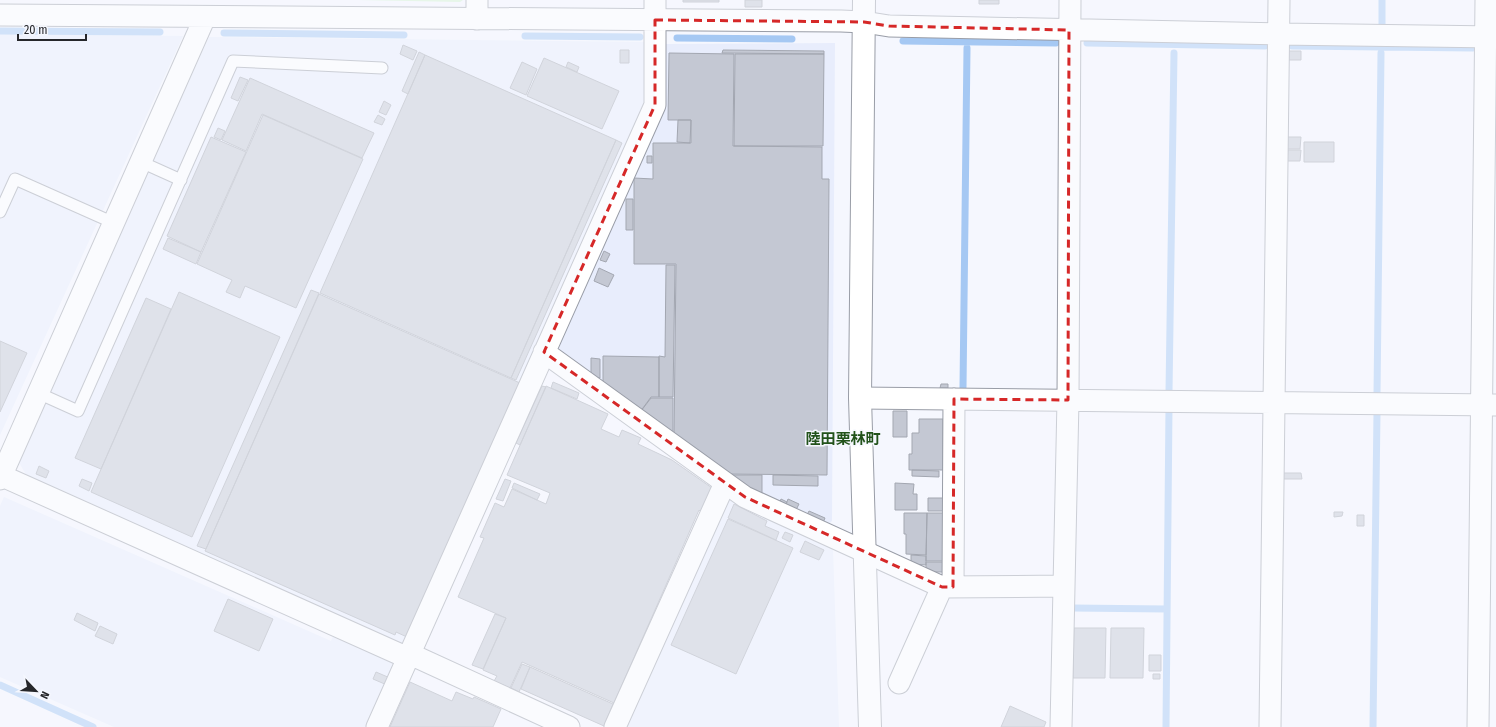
<svg xmlns="http://www.w3.org/2000/svg" width="1496" height="727" viewBox="0 0 1496 727" font-family="'Fira Sans Condensed','Noto Sans JP',sans-serif">
<style>
.built{fill:#e8edfc}
.green{fill:#d4f3d1}
.lines{fill:none;stroke-linecap:round;stroke-linejoin:round}
.stream{stroke:#a5c8f3;stroke-width:7}
.building{fill:#c4c8d3;stroke:#a3a7b1}
.lane-casing{stroke:#999da7;stroke-width:13}
.street-casing{stroke:#999da7;stroke-width:23}
.secondary-casing{stroke:#999da7;stroke-width:24}
.lane{stroke:#fff;stroke-width:11}
.street{stroke:#fff;stroke-width:21}
.secondary{stroke:#fff;stroke-width:22}
.marked{fill:none;stroke:#d62828;stroke-width:3;stroke-dasharray:8 5;stroke-linejoin:round}
.labels{text-anchor:middle;stroke-width:3;stroke-linejoin:round;paint-order:stroke}
.quarter-label{font-size:15px;font-weight:bold;fill:#22521b;stroke:#f5f7fe}
</style>
<rect width="100%" height="100%" fill="#f5f7fe"/>
<path class="built" d="M0,34L183,36L0,435Z
M209,37L648,42L647,102L409,639L399,645L28,478L17,459Z
M835,43L832,521L824,527L745,490L553,351L664,106L666,44Z
M4,497L331,641L334,634L393,660L396,671L372,727H114L0,677V506Z
M727,498L740,506L833,550L839,727H624Z"/>
<path class="green" d="M359,0H463L460,2Z"/>
<g class="lines">
<path class="stream" d="M1382,27V0
M0,31L160,32
M224,33L404,35
M525,36L640,37
M677,38L792,39
M903,41L1056,43
M1087,43L1265,46
M1292,46L1473,48
M963,388L967,48
M1169,392L1174,53
M1377,394L1381,53
M1072,608L1167,609
M0,685L93,727
M1166,727L1169,407
M1373,727L1377,412"/>
</g>
<path class="building" d="M683,0H719V2H683Z
M745,0H762V7H745Z
M979,0H999V4H979Z
M403,45L417,51L413,60L400,54Z
M620,50H629V63H620Z
M723,50L824,51V54L722,53Z
M1288,51H1301V60H1288Z
M419,52L425,55L408,94L402,91Z
M669,53L734,54L733,146L822,147V179H829L827,475L727,474L674,436L676,264H634V178L653,179V143H691V120H668Z
M735,54H824L823,146H734Z
M425,55L616,140L511,378L320,293Z
M544,58L619,91L602,129L527,96Z
M522,62L537,69L526,95L510,88Z
M568,62L579,67L577,72L566,67Z
M240,77L248,80L238,101L231,98Z
M250,78L374,133L362,158L262,114L246,151L222,140Z
M384,101L391,105L386,115L379,112Z
M263,115L363,159L296,308L245,286L240,298L226,292L232,280L197,264Z
M378,115L385,119L382,125L374,122Z
M678,120H691L690,143L677,142Z
M218,128L225,131L221,140L214,137Z
M211,137L246,152L201,252L167,236Z
M1287,137H1301L1300,149H1287Z
M616,140L622,143L516,380L511,378Z
M1304,142H1334V162H1304Z
M1288,150H1301L1300,161H1287Z
M647,156H652V163H647Z
M626,199H633V230H626Z
M168,238L201,252L196,264L163,249Z
M604,251L610,254L606,262L600,260Z
M666,265H675L673,397H659V356L665,357Z
M599,268L614,275L608,287L594,281Z
M311,290L319,293L206,549L197,546Z
M179,292L280,337L192,537L91,492Z
M319,294L520,383L407,637L396,632L395,635L205,551Z
M146,298L171,309L101,469L75,458Z
M0,341L27,353L0,412Z
M603,356L659,357V397H651L640,412L603,383Z
M591,358L600,359V378H591Z
M553,382L579,393L577,399L551,388Z
M941,384H948V388H940Z
M542,386L546,387L520,445L516,443Z
M546,386L608,414L601,429L619,437L622,430L641,438L638,444L672,460L712,488L701,512L699,510L614,703L522,662L510,688L494,681L497,676L483,670L506,618L458,597L484,538L480,537L495,503L504,507L512,489L546,504L550,493L507,475Z
M651,398H673V435L641,411Z
M893,411H907V437H893Z
M919,419H943V470H909V454H912V433H919Z
M39,466L49,471L46,478L36,474Z
M912,470L939,471V477L912,476Z
M1283,473H1301L1302,479H1283Z
M728,475H762V495Z
M773,475L818,476V486L773,485Z
M82,479L92,483L89,491L79,486Z
M505,479L511,481L503,501L496,499Z
M514,483L540,494L537,500L512,488Z
M895,483L914,484L913,494H917V510H895Z
M928,498H944V511H928Z
M781,499L787,502L784,507L779,504Z
M788,499L799,504L795,512L785,507Z
M734,504L767,521L765,526L779,532L776,540L728,518Z
M809,511L825,518L822,525L806,517Z
M1334,512H1343L1342,516L1334,517Z
M904,513H927L926,555L906,554V534H904Z
M927,513H945L944,561H926Z
M1357,515H1364V526H1357Z
M728,519L793,548L736,674L671,645Z
M785,532L793,535L790,542L782,538Z
M805,541L824,550L819,560L800,552Z
M911,555L926,556V565L911,564Z
M926,562H944V572H926Z
M228,599L273,619L259,651L214,631Z
M77,613L98,623L95,631L74,620Z
M495,614L506,618L483,669L472,665Z
M100,626L117,634L113,644L95,636Z
M1074,628H1106L1105,678H1073Z
M1111,628H1144L1143,678H1110Z
M1149,655H1161V671H1149Z
M522,664L530,667L519,692L511,688Z
M530,667L613,704L604,726L521,689Z
M376,672L390,678L387,685L373,679Z
M1153,674H1160V679H1153Z
M410,682L452,701L456,692L473,699L474,697L501,709L493,727H390Z
M1010,706L1046,722L1044,727H1001Z"/>
<g class="lines">
<g class="lane-casing">
<path id="lane" d="M141,162L181,180
M0,212L15,179L114,223
M38,393L78,411L233,61L382,68"/>
</g>
<g class="street-casing">
<path id="street" d="M0,15L841,21L864,22L889,26L1279,34L1496,37
M477,19V0
M544,352L745,497L942,587L1064,586
M860,398L1495,405
M0,475L408,658
M0,479L205,17
M953,587L954,399
M410,654L569,727
M899,683L942,587
M377,727L655,105V0
M615,727L725,483
M1061,727L1068,400L1070,0
M1270,727L1279,0
M1478,727L1486,0"/>
</g>
<g class="secondary-casing">
<path id="secondary" d="M864,0L860,398L870,727"/>
</g>
<use href="#lane" class="lane"/>
<use href="#street" class="street"/>
<use href="#secondary" class="secondary"/>
</g>
<path d="M0 0H1496V727H0ZM655,20L864,22L889,26L1069,30L1068,400L954,399L953,587H942L745,497L544,352L655,105Z" fill="#f5f7fe" fill-opacity=".55" fill-rule="evenodd"/>
<path class="marked" d="M655,20L864,22L889,26L1069,30L1068,400L954,399L953,587H942L745,497L544,352L655,105Z"/>
<g class="labels">
<g class="quarter-label">
<text x="843" y="444">陸田栗林町</text>
</g>
</g>
<g transform="translate(36 691) rotate(115)" stroke="#f5f7fe" stroke-width="3" paint-order="stroke">
<path d="M0-3L7 15L0 10L-7 15Z" fill="#26272b"/>
<text y="-6" font-size="11" font-weight="bold" text-anchor="middle" fill="#26272b">N</text>
</g>
<path d="M18 34v6h68v-6" fill="none" stroke="#26272b" stroke-width="2"/>
<text x="24" y="34" font-size="12" fill="#26272b" stroke="#f5f7fe" stroke-width="3" paint-order="stroke">20 m</text>
</svg>
